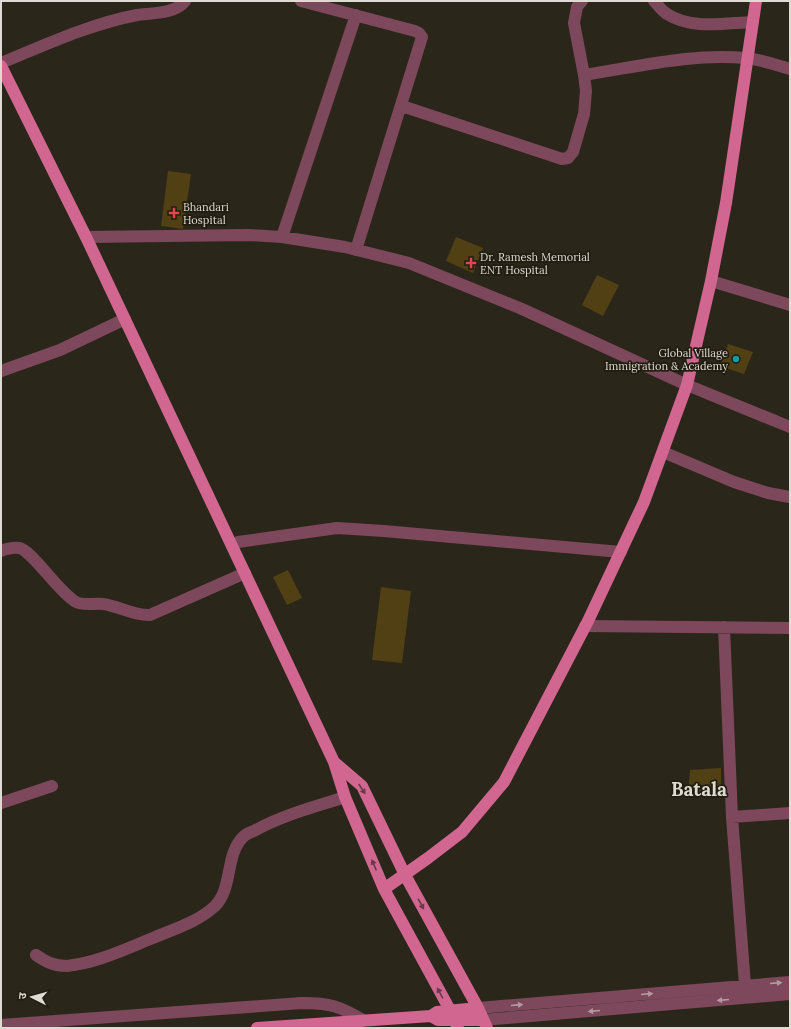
<svg xmlns="http://www.w3.org/2000/svg" width="791" height="1029" viewBox="0 0 791 1029" font-family="Lora,'Noto Sans Devanagari',serif">
<style>
.building{fill:#514014}
.lines{fill:none;stroke-linecap:round;stroke-linejoin:round}
.minor{stroke:#7d485c;stroke-width:12}
.major{stroke:#d16690;stroke-width:12}
.oneway{fill:#673a44}
.oneway2{fill:#b2999d}
.health-dot{fill:#e0444e;stroke:#211d11;stroke-width:1.5}
.culture-dot{fill:#0f9aa8;stroke:#211d11;stroke-width:1.5}
.labels{text-anchor:middle;stroke-width:3.5;stroke-linejoin:round;paint-order:stroke}
.poi-label{font-size:11px;fill:#dedbd3;stroke:#211d11;text-anchor:start}
.town-label{font-size:19px;font-weight:bold;fill:#dedbd3;stroke:#211d11}
</style>
<rect width="100%" height="100%" fill="#2b261a"/>
<path class="building" d="M168,171L191,174L183,229L161,226Z
M456,237L483,248L473,273L446,261Z
M597,275L619,285L603,316L582,305Z
M728,344L753,352L744,374L720,366Z
M288,570L302,598L287,605L273,577Z
M381,587L411,591L402,663L372,660Z
M721,768V793L688,796L690,770Z"/>
<g class="lines">
<path class="minor" d="M301,1L415,31L419,33L422,37L356,250
M582,1L577,7L574,23L584,75
M654,1C658,5 662,11 667,14C692,30 725,23 753,22
M1,63C45,45 90,24 137,15C152,13 175,14 185,1
M402,106L562,159L568,158L573,152L584,114L586,91L584,75C637,67 691,53 745,58C760,59 776,65 790,69
M86,237L248,235L282,237L345,247L409,263L522,309L687,385L790,427
M282,237L356,15
M711,281L790,305
M1,371L60,350L125,319
M663,452L734,482L768,493L790,497
M238,542L337,528L384,531L621,552
M1,551C6,549 13,547 19,548C32,550 58,592 76,602C84,606 94,603 103,604C119,606 134,616 150,615L245,573
M585,626L790,628
M724,627L732,817L746,998
M1,803L52,786
M732,817L790,813
M36,955C46,962 54,966 67,966C97,963 125,949 153,938C174,929 198,922 215,906C233,888 225,855 243,837C246,834 251,832 254,831C282,815 315,807 345,797
M478,1008L790,982
M483,1020L790,994
M1,1025L302,1003C330,1003 339,1006 363,1020L352,1028"/>
<path class="major" d="M1,66L86,237L334,762L345,797L384,889L450,1010L458,1028
M334,762L362,786L405,875L478,1008L487,1028
M384,889L428,858L462,832L504,782L588,621L644,502L687,385L711,281L726,203L756,1
M431,1016L438,1020H483
M257,1028L431,1016L437,1012L478,1008"/>
</g>
<defs><path id="oneway-solid" d="M-6-.8H1V-3.2L6.5 0L1 3.2V.8H-6Z"/></defs>
<g class="oneway">
<use href="#oneway-solid" transform="translate(362 789) rotate(57)"/>
<use href="#oneway-solid" transform="translate(374 865) rotate(-113)"/>
<use href="#oneway-solid" transform="translate(421 904) rotate(61)"/>
<use href="#oneway-solid" transform="translate(440 993) rotate(-118)"/>
</g>
<g class="oneway2">
<use href="#oneway-solid" transform="translate(776 983) rotate(-5)"/>
<use href="#oneway-solid" transform="translate(647 994) rotate(-5)"/>
<use href="#oneway-solid" transform="translate(723 1000) rotate(175)"/>
<use href="#oneway-solid" transform="translate(517 1005) rotate(-5)"/>
<use href="#oneway-solid" transform="translate(594 1011) rotate(175)"/>
</g>
<g class="health-dot">
<path d="M172 207h4v4h4v4h-4v4h-4v-4h-4v-4h4z"/>
<path d="M469 257h4v4h4v4h-4v4h-4v-4h-4v-4h4z"/>
</g>
<circle class="culture-dot" cx="736" cy="359" r="4"/>
<g class="labels">
<g class="poi-label">
<text x="183" y="211">Bhandari<tspan x="183" dy="13">Hospital</tspan></text>
<text x="480" y="261">Dr. Ramesh Memorial<tspan x="480" dy="13">ENT Hospital</tspan></text>
<text x="728" y="357" text-anchor="end">Global Village<tspan x="728" dy="13">Immigration &amp; Academy</tspan></text>
</g>
<g class="town-label">
<text x="699" y="796">Batala</text>
</g>
</g>
<rect width="791" height="1029" fill="none" stroke="#dedbd3" stroke-width="4"/>
<g transform="translate(32 997) rotate(276)" stroke="#211d11" stroke-width="3" paint-order="stroke">
<path d="M0-3L7 15L0 10L-7 15Z" fill="#dedbd3"/>
<text y="-6" font-size="11" font-weight="bold" text-anchor="middle" fill="#dedbd3">उ</text>
</g>
</svg>
